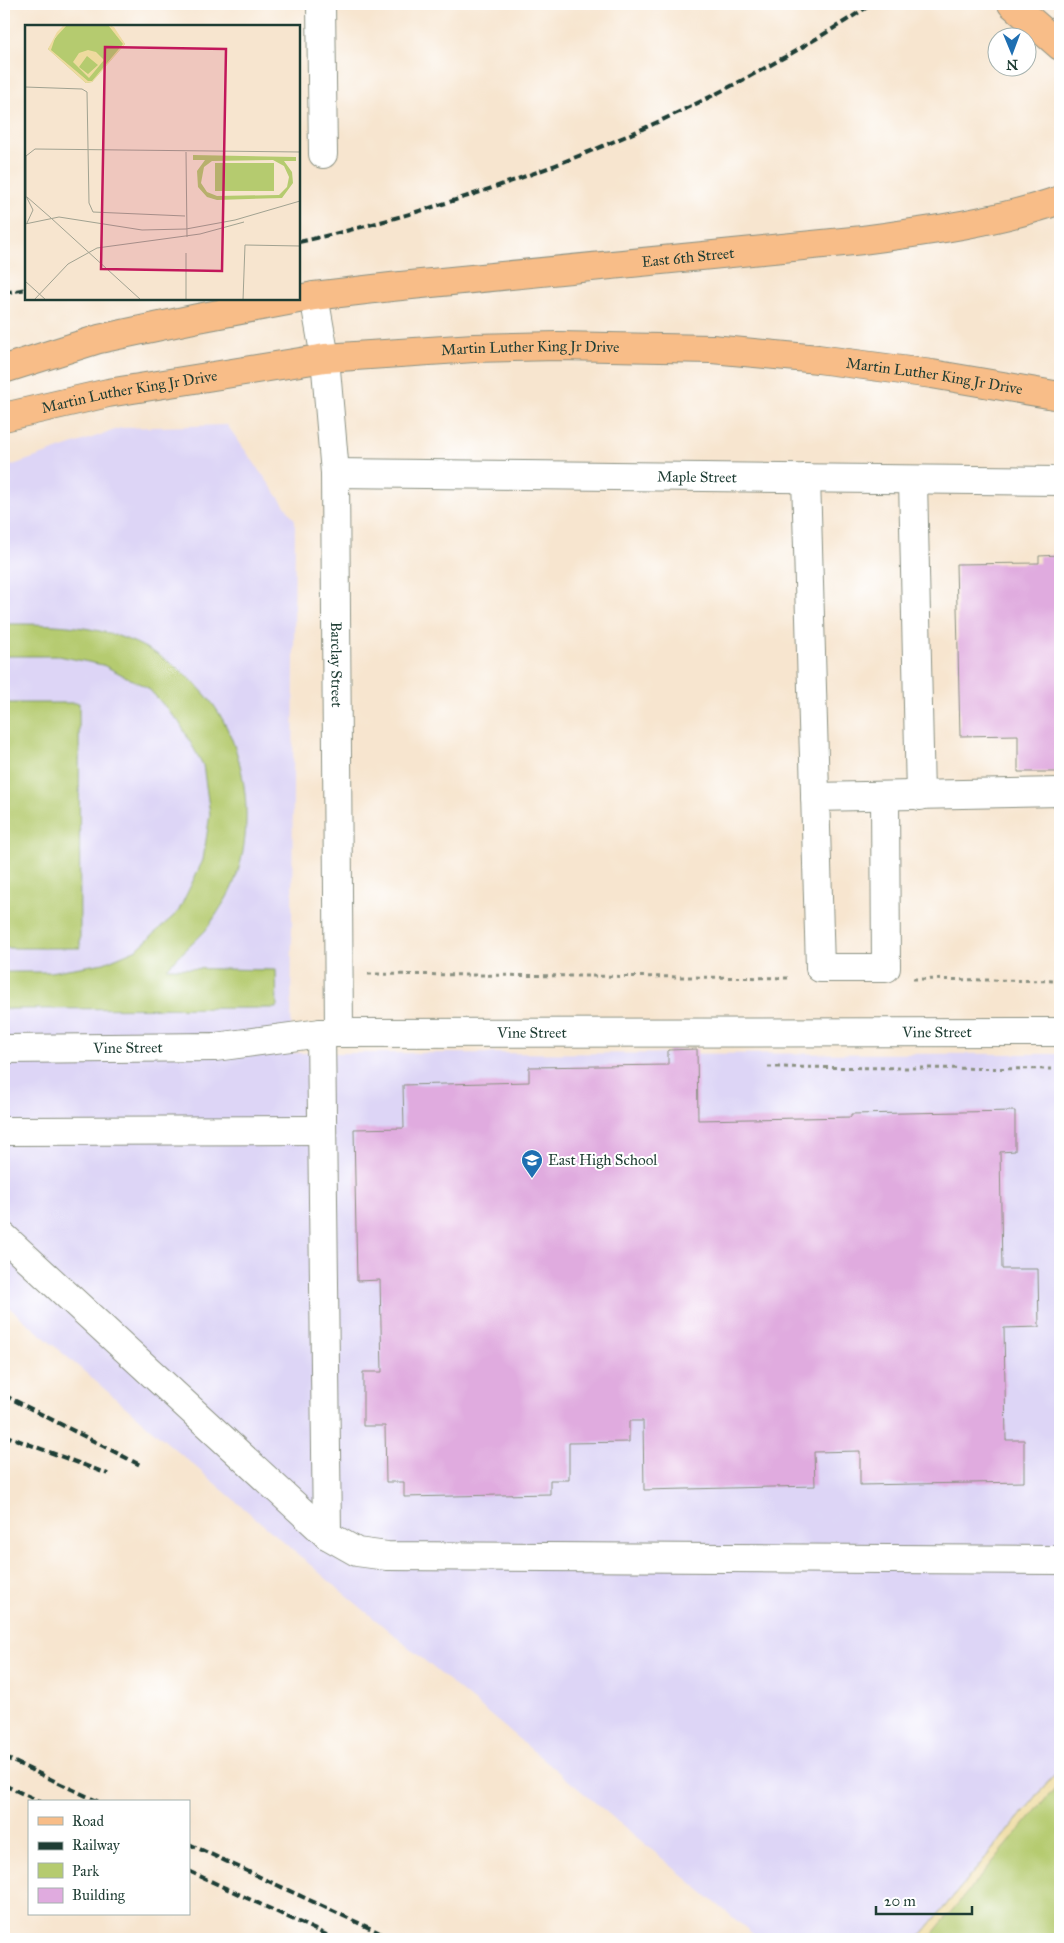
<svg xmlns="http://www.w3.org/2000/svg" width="1064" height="1943" viewBox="0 0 1064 1943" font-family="'IM FELL Great Primer',serif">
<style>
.built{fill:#ddd5f6}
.green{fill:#b5cb6f;stroke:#6a8452}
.sand{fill:#eeda9e;stroke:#868c69}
.building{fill:#e0abdf}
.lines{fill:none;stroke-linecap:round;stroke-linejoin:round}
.minor-casing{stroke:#8b9182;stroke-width:30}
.major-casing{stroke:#8b9182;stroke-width:30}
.path{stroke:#8b9182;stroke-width:3;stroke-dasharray:4 4;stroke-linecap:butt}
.minor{stroke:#fff;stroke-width:28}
.major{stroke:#f8bd88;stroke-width:28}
.rail{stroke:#1f3d34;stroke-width:4;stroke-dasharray:8 4;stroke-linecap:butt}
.labels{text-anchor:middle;stroke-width:4;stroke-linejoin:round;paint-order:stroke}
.street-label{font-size:15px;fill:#1f3d34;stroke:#fff}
.poi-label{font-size:15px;fill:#1f3d34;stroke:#fff;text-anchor:start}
.inset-road{fill:none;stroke:#a1a291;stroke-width:1}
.view{fill:#c2185b;fill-opacity:0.15;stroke:#c2185b;stroke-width:2.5}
.inset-edge{fill:none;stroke:#1f3d34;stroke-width:2.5}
</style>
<rect width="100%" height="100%" fill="#fff"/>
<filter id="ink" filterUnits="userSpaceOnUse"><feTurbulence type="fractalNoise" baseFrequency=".02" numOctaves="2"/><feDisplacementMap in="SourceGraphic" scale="10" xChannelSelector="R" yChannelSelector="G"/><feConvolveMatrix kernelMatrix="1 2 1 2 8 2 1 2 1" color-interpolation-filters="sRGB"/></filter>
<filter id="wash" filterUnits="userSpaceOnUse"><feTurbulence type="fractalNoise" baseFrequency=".0096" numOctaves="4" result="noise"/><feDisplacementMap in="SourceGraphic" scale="20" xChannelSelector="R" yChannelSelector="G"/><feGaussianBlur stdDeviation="1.12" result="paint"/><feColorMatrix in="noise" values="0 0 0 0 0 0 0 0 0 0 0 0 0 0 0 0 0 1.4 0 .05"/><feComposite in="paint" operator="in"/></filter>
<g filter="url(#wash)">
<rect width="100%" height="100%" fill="#f7e5cf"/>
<path class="built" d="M227,425L295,520L291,1053L1060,1054V1939H759L335,1586L4,1303V468L121,428Z"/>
<path class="green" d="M4,624C52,624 100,624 144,647C168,659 192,678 209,699C250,750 259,842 226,899C219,910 212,922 205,931C193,944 179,955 167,968L276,970L277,1008L4,1009V972H50L104,963L137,949L178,912L203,860L210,814L203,765L179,722L148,688L103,665L59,656H4Z
M4,703H79L80,948H4Z
M1060,1768V1939H918Z"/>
<path class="sand" d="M1060,1768V1782L928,1939H918Z"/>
<g id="blocks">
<path class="building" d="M1060,555V772H1018V735L960,736L956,564L1039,563V556Z
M697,1049L698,1120L851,1117V1114L1015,1111V1151L1000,1152L1002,1269H1038L1039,1327L1004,1328L1006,1440H1024V1482L860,1485V1451L814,1452L815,1486L644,1490L643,1421H629V1442L569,1443V1480H550V1494L404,1497V1482H386L385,1426H363V1372H382L380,1280L357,1281L354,1129L404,1128L403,1085L529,1082V1067L668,1065V1050Z"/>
</g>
</g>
<g filter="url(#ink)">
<use href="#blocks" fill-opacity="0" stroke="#8b9182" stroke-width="1"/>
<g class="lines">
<g class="minor-casing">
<g id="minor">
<path d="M321,4L323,154"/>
<path id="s1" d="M314,296L325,358L335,473L339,1033"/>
<path id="s2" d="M335,473L1060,481"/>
<path d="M806,478L820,968H886L885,797"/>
<path d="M913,480L920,796"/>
<path d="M815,797L1060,792"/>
<path d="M321,1033L327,1535L357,1552L387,1556L1060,1560"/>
<path id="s3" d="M4,1049L215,1047L321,1033L1060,1032"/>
<path d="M4,1131L322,1130"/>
<path d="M4,1237L327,1535"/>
</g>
</g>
<g class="major-casing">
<g id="major">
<path d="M1012,4L1060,46"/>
<path id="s4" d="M4,369L99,339L198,318L314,296L391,287L863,240C929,231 997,222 1060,200"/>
<path id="s5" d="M4,417L108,393L325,358L474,348L558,346L712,349L818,359L932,374L1060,396"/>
</g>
</g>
<path class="path" d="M368,974L792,978
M913,979L1060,981
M768,1067L1060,1069"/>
<use href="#minor" class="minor"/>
<use href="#major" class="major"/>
<path class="rail" d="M299,242C502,197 697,118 872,4
M4,293L26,289
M4,1395L142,1466
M4,1435L108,1474
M4,1757L99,1802
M4,1785L41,1802
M189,1844L393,1939
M189,1871L335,1939"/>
</g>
</g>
<defs>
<g id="school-pin" transform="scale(1.125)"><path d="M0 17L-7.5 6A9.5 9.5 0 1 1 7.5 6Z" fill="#1f6fb2" stroke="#fff"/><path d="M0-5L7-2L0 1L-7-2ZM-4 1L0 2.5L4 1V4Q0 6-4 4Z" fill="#fff"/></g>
</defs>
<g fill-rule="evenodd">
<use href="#school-pin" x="532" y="1160"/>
</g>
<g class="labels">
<g class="street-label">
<text dy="5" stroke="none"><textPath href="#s4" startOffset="695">East 6th Street</textPath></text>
<text dy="5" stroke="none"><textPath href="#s5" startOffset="532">Martin Luther King Jr Drive</textPath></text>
<text dy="5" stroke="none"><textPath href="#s5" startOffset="938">Martin Luther King Jr Drive</textPath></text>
<text dy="5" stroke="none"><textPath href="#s5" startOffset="128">Martin Luther King Jr Drive</textPath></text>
<text dy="5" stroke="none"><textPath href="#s2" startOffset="362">Maple Street</textPath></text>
<text dy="5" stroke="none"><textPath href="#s1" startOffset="370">Barclay Street</textPath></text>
<text dy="5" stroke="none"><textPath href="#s3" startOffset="934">Vine Street</textPath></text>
<text dy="5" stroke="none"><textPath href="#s3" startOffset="529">Vine Street</textPath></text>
<text dy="5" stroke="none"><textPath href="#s3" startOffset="124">Vine Street</textPath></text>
</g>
<g class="poi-label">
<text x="548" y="1165">East High School</text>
</g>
</g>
<g transform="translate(25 25)">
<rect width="275" height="275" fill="#f7e5cf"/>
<path d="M39,0H86L100,19L67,57L61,58L23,24ZM168,130L271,132V136H259L267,147L268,158L257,173L192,175L182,172L173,162L172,146L180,135H168ZM248,135L259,141L264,152L262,162L254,170L192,171L182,167L176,158L179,142L187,136ZM190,138H249V166H190Z" fill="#b5cb6f" fill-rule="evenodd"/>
<path d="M39,0H42L30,13L26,25L63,56H67L98,19L83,0L89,2L100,19L67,57L61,58L23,24L32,7ZM63,25L71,27L79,35L64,53L48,37L54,28ZM62,31L73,40L63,49L54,42Z" fill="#eeda9e" fill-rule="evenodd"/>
<path class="inset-road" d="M0,62L57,64L62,67L64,178L68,187L160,191M161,127L162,212M1,171V131L10,124L275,127M1,171L8,185L2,198M2,172L26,193M26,193L116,275M0,199L34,192L117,205L161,204L210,195L275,176M0,256L21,275M9,275L43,239L72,223L175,209L219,197M161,275V228M218,275L220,220L275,221"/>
<path class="view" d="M80,22L201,24L197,246L76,244Z"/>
<rect width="275" height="275" class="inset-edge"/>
</g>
<rect width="1064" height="1943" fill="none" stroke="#fff" stroke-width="20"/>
<rect x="28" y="1800" width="162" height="115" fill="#ffffff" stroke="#a5b1ae"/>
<rect x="38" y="1817" width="25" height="8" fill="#f8bd88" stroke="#a5b1ae"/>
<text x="72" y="1826" font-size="15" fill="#1f3d34">Road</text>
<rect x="38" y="1842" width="25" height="8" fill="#1f3d34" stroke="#a5b1ae"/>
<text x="72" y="1850" font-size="15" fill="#1f3d34">Railway</text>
<rect x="38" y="1863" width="25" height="15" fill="#b5cb6f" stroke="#a5b1ae"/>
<text x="72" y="1876" font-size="15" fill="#1f3d34">Park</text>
<rect x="38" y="1888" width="25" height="15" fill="#e0abdf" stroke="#a5b1ae"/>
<text x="72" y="1900" font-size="15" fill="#1f3d34">Building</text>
<g transform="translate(1012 52) rotate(179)"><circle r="24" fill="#ffffff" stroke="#a5b1ae"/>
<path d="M0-4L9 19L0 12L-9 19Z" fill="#1f6fb2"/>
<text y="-8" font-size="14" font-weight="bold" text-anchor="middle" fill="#1f3d34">N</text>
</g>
<path d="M876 1906v8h96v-8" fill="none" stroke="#1f3d34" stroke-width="2.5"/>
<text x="884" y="1906" font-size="15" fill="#1f3d34" stroke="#ffffff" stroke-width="4" paint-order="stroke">20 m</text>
</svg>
